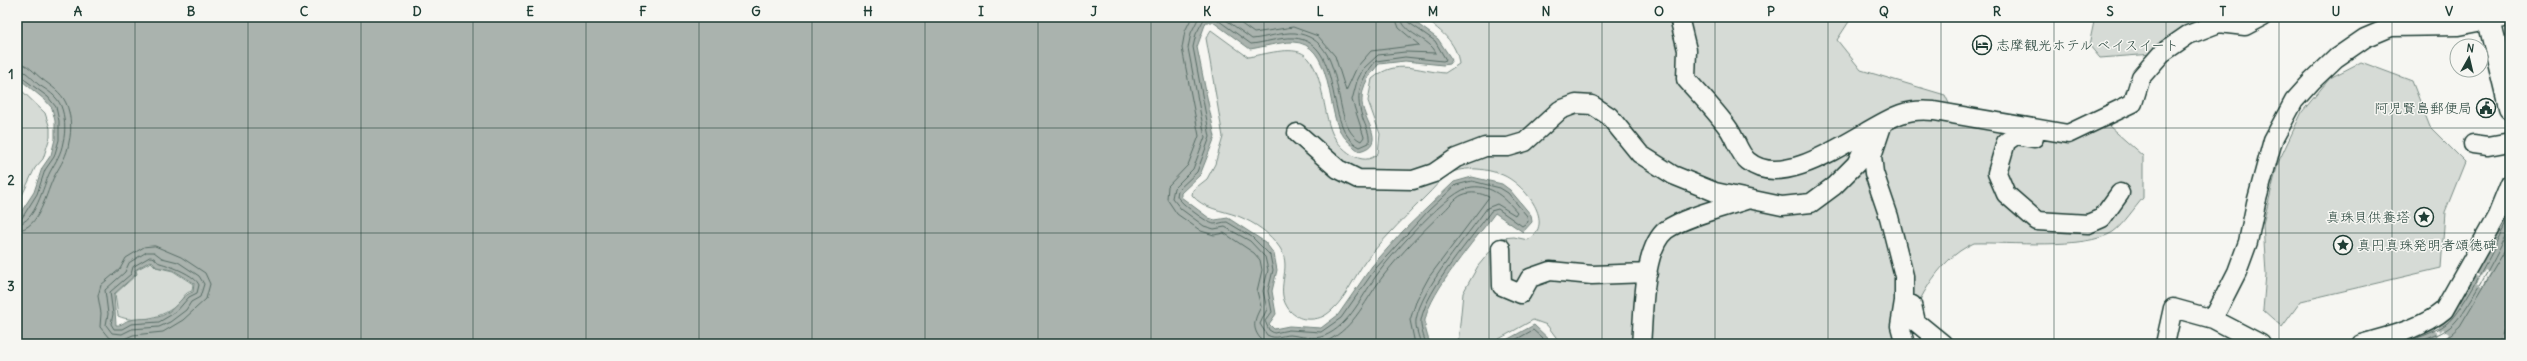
<svg xmlns="http://www.w3.org/2000/svg" width="2527" height="361" viewBox="0 0 2527 361" font-family="Delius,'Klee One',sans-serif">
<style>
.green{fill:#d6dbd6;stroke:#7a8c85}
.water{fill:#aab3ae;stroke:#72847d;fill-rule:evenodd}
.pier{fill:#f6f6f2}
.lines{fill:none;stroke-linecap:round;stroke-linejoin:round}
.shore{stroke:#576c65;stroke-width:1}
.ferry{stroke:#425a52;stroke-width:1;stroke-dasharray:5 4;stroke-linecap:butt}
.minor-casing{stroke:#1f3d34;stroke-width:21}
.highway-casing{stroke:#1f3d34;stroke-width:25}
.minor{stroke:#f6f6f2;stroke-width:18}
.highway{stroke:#f6f6f2;stroke-width:22}
.grid{fill:none;stroke:#1f3d34;stroke-width:1;stroke-opacity:0.55}
.labels{text-anchor:middle;stroke-width:3;stroke-linejoin:round;paint-order:stroke}
.poi-label{font-size:14px;fill:#1f3d34;stroke:#f6f6f2;text-anchor:start}
.neatline{fill:none;stroke:#1f3d34;stroke-width:1.5}
.grid-label{font-size:13px;text-anchor:middle;font-weight:bold;fill:#1f3d34}
</style>
<rect width="100%" height="100%" fill="#f6f6f2"/>
<filter id="ink" filterUnits="userSpaceOnUse"><feTurbulence type="fractalNoise" baseFrequency=".025" numOctaves="2"/><feDisplacementMap in="SourceGraphic" scale="8" xChannelSelector="R" yChannelSelector="G"/><feConvolveMatrix kernelMatrix="1 2 1 2 8 2 1 2 1" color-interpolation-filters="sRGB"/></filter>
<g filter="url(#ink)">
<path class="green" d="M1422,17H1852L1837,40L1861,70L1945,95L1959,124L2021,132L2109,126L2143,156V198C2134,208 2124,224 2113,232C2084,250 2009,242 1974,243C1934,261 1916,306 1900,344H1561L1547,325L1533,320L1490,344H1458L1463,293L1478,266L1501,238L1514,237L1528,240C1556,223 1525,186 1505,176C1490,169 1464,165 1449,174C1442,178 1435,187 1429,193C1408,214 1386,236 1367,259C1355,275 1347,296 1333,309C1325,317 1317,320 1306,319C1300,319 1294,315 1290,311C1272,289 1294,270 1280,248C1270,233 1255,223 1238,216C1222,210 1203,209 1192,195L1193,190L1207,179L1215,164L1223,137L1206,38L1211,30L1248,57C1263,55 1292,45 1305,55C1323,69 1323,113 1332,133C1339,148 1363,170 1378,153L1380,134L1368,101L1372,79C1397,58 1417,71 1445,73L1459,64C1457,42 1439,29 1422,17Z
M2095,17H2213L2153,54L2100,58L2089,45Z
M2361,62L2412,81L2430,127L2465,162L2445,212L2441,268L2301,301L2282,327L2263,310L2266,274L2263,224L2278,163L2302,112L2330,78Z
M17,86L45,113L50,128V137L43,159L35,168L17,206Z
M151,262L156,267L173,271L193,284L192,291C184,293 184,297 179,303C164,318 136,324 118,316L115,294L137,274L136,270Z"/>
<path class="water" d="M17,17H1408L1438,39L1452,60L1449,64L1443,65L1405,61L1379,64C1370,74 1362,85 1362,99C1360,118 1390,144 1359,151C1352,146 1345,139 1340,131C1327,107 1332,43 1293,42C1279,42 1263,47 1250,49L1213,22H1206L1197,47L1215,137L1200,175L1181,193V197L1209,218L1215,220L1228,218L1265,242L1274,254L1277,270L1272,291L1276,314L1269,324L1274,329L1289,326L1321,328L1338,315L1372,266L1403,231L1454,182L1472,177L1502,184L1510,190L1531,215L1532,222L1523,232L1495,213C1476,239 1431,290 1425,320C1424,327 1428,337 1430,344H17L19,215L34,192L42,168L51,155L55,139V121L52,108L45,100L17,77ZM150,261L153,262L156,267L173,270L194,283L193,292C182,295 177,307 167,313C155,321 142,317 130,320C124,321 122,326 116,325L114,294L136,274L135,270Z
M2510,206V344H2389L2448,317L2492,245Z
M1534,325L1554,344H1499Z"/>
<path class="pier" d="M2485,270L2490,273L2483,286L2477,283L2480,278L2474,275L2475,273L2481,276Z
M2438,324L2440,332L2443,329L2449,333L2441,344H2431L2438,335L2434,326Z"/>
<g class="lines">
<path class="shore" d="M1192,17L1185,31L1182,48L1199,136L1188,165L1168,186L1167,199L1177,214L1201,231L1214,235L1224,233L1254,253L1260,260L1262,270L1257,291L1261,307C1255,318 1251,327 1260,338C1269,347 1278,341 1288,341C1300,341 1316,347 1327,341C1355,328 1366,298 1384,275C1401,253 1422,232 1442,213C1448,208 1455,198 1462,195C1471,191 1481,193 1489,197L1429,277L1417,299L1410,320L1415,344
M1199,17L1191,33L1188,48L1205,137L1193,169L1174,188L1172,198L1181,209L1204,226L1214,229L1225,227L1250,241L1265,257L1268,270L1263,291L1267,309L1260,324L1267,335C1276,340 1281,335 1290,335C1300,336 1314,340 1324,336C1350,326 1363,293 1379,272C1393,253 1450,188 1472,187C1492,185 1505,198 1517,212L1515,215L1497,204L1487,208C1468,235 1421,288 1416,320C1415,327 1419,337 1421,344
M1222,17L1252,39C1265,38 1282,32 1295,33C1352,40 1327,125 1361,141L1364,137L1352,100L1357,81L1363,69L1378,55L1405,52L1436,53C1430,38 1402,34 1401,17
M1232,17L1254,33L1293,27L1318,36L1335,56L1346,91L1357,67L1371,51L1419,45L1399,28L1395,17
M1406,17L1408,22L1435,41L1446,60L1443,61L1405,57L1376,61C1359,81 1354,96 1364,122C1367,129 1370,135 1369,143L1360,147C1322,129 1346,42 1294,38C1280,37 1264,43 1251,44L1215,18L1204,19L1196,34L1193,47L1210,137L1197,172L1178,190L1177,196C1180,203 1207,223 1214,224C1218,224 1222,222 1227,222L1252,237L1270,255L1273,270L1268,291L1272,312L1265,321L1269,330L1274,333L1289,330L1321,332L1341,318L1376,268L1428,211L1456,185L1472,181L1500,188L1508,193L1527,216L1528,222L1522,226L1498,209L1491,211C1472,238 1427,288 1421,320C1420,327 1424,337 1426,344
M17,63C28,63 34,73 42,79C51,86 61,92 66,103C71,114 72,130 69,142C67,156 61,164 55,175C46,191 40,230 17,230
M17,69C26,70 32,79 39,85C47,90 57,96 61,106C65,116 66,131 63,142C61,154 56,161 50,172C43,185 36,223 17,224
M17,74L48,97L56,107L59,121V140L54,157L45,170L37,194L22,218L17,219
M155,246L181,257L205,273L210,284L206,299L183,320L163,332L133,335L122,340L109,338L100,327L101,313L98,296L101,285L120,269L126,258L144,247Z
M147,252H154L162,258L178,262L199,276L204,284L200,297L191,302L186,310L170,322L159,327L132,329L122,334L112,333L106,325L108,314L105,290L125,272L129,263Z
M150,257C156,257 156,262 160,263C171,266 195,275 199,285L197,293L189,297L176,312L159,322L131,324L122,329H114L111,324L113,314L110,292L131,274L133,267Z
M1508,344L1533,330L1549,344
M2401,344C2415,338 2433,334 2446,324C2463,312 2500,238 2510,216
M2414,344C2426,339 2440,335 2450,327C2467,314 2500,249 2510,228
M2430,344L2451,334L2460,326L2510,242"/>
<path class="ferry" d="M2499,344L2510,300"/>
<g class="minor-casing">
<path id="minor" d="M1679,17L1687,50L1686,79C1700,95 1715,110 1728,128C1735,137 1739,154 1748,161C1787,194 1864,127 1901,114C1912,110 1923,110 1934,111L2068,134L2133,103L2141,77L2162,53L2188,35L2219,23L2245,26L2262,17
M1883,123L1872,156L1874,173L1889,217L1904,276V301L1900,326L1905,344
M1297,133L1338,169L1358,179L1413,180L1434,173L1456,158L1485,147H1508L1525,142L1560,110L1576,104L1592,105L1609,116L1640,154L1673,175L1715,192L1782,206L1811,203L1834,186L1856,164L1864,148L1865,133
M2034,135V138L2016,135L2006,142L1997,173L2006,194L2037,221L2088,224L2102,218L2120,193
M2473,144L2488,146L2510,142
M1501,248L1502,286L1521,294L1530,278L1550,271L1592,275L1648,273
M1904,301L1912,305L1916,322L1943,344
M1641,344C1644,315 1642,249 1666,230C1684,217 1725,207 1746,200
M2165,344L2173,308L2213,319
M2261,344L2213,319L2237,272L2248,242L2256,203L2273,140L2294,101L2312,81L2336,58L2365,38L2391,27L2458,26L2489,20
M2361,344C2388,336 2422,329 2444,310L2497,216L2510,184"/>
</g>
<g class="highway-casing">
<path id="highway" d="M2500,17L2489,20L2510,107"/>
</g>
<use href="#minor" class="minor"/>
<use href="#highway" class="highway"/>
</g>
</g>
<path class="grid" d="M135,17V344M248,17V344M361,17V344M473,17V344M586,17V344M699,17V344M812,17V344M925,17V344M1038,17V344M1151,17V344M1264,17V344M1376,17V344M1489,17V344M1602,17V344M1715,17V344M1828,17V344M1941,17V344M2054,17V344M2166,17V344M2279,17V344M2392,17V344M17,128H2510M17,233H2510"/>
<defs>
<g id="hotel-ring" transform="scale(1)"><circle r="9.5" fill="#f6f6f2" stroke="#1f3d34" stroke-width="1.5"/><path d="M-6-4.5h1.5V1H6V5H4.5V3h-9V5H-6ZM-4 0a1.8 1.8 0 1 1 3.6 0ZM.5 0V-2.5h3Q6-2.5 6 0Z" fill="#1f3d34"/></g>
<g id="civic-ring" transform="scale(1)"><circle r="9.5" fill="#f6f6f2" stroke="#1f3d34" stroke-width="1.5"/><path d="M-.6-6.5H3V-4.5H.6V-3L4-1V1h2V6H-6V1h2V-1L-.6-3ZM-1.2 2.5V6h2.4V2.5Z" fill="#1f3d34"/></g>
<g id="sight-ring" transform="scale(1)"><circle r="9.5" fill="#f6f6f2" stroke="#1f3d34" stroke-width="1.5"/><path d="M0-6L1.8-2.2L6-1.7L2.9 1.2L3.7 5.4L0 3.3L-3.7 5.4L-2.9 1.2L-6-1.7L-1.8-2.2Z" fill="#1f3d34"/></g>
</defs>
<g fill-rule="evenodd">
<use href="#hotel-ring" x="1982" y="45"/>
<use href="#civic-ring" x="2486" y="108"/>
<use href="#sight-ring" x="2424" y="217"/>
<use href="#sight-ring" x="2343" y="245"/>
</g>
<g class="labels">
<g class="poi-label">
<text x="1996" y="50">志摩観光ホテル ベイスイート</text>
<text x="2472" y="113" text-anchor="end">阿児賢島郵便局</text>
<text x="2410" y="222" text-anchor="end">真珠貝供養塔</text>
<text x="2357" y="250">真円真珠発明者頌徳碑</text>
</g>
</g>
<rect width="2527" height="361" fill="none" stroke="#f6f6f2" stroke-width="44"/>
<g transform="translate(2469 58) rotate(8)"><circle r="19" fill="#f6f6f2" stroke="#a0aca6"/>
<path d="M0-3L7 15L0 10L-7 15Z" fill="#1f3d34"/>
<text y="-6" font-size="11" font-weight="bold" text-anchor="middle" fill="#1f3d34">N</text>
</g>
<rect x="22" y="22" width="2483" height="317" class="neatline"/>
<g class="grid-label">
<text x="78" y="16">A</text>
<text x="191" y="16">B</text>
<text x="304" y="16">C</text>
<text x="417" y="16">D</text>
<text x="530" y="16">E</text>
<text x="643" y="16">F</text>
<text x="756" y="16">G</text>
<text x="868" y="16">H</text>
<text x="981" y="16">I</text>
<text x="1094" y="16">J</text>
<text x="1207" y="16">K</text>
<text x="1320" y="16">L</text>
<text x="1433" y="16">M</text>
<text x="1546" y="16">N</text>
<text x="1659" y="16">O</text>
<text x="1771" y="16">P</text>
<text x="1884" y="16">Q</text>
<text x="1997" y="16">R</text>
<text x="2110" y="16">S</text>
<text x="2223" y="16">T</text>
<text x="2336" y="16">U</text>
<text x="2449" y="16">V</text>
<text x="11" y="79">1</text>
<text x="11" y="185">2</text>
<text x="11" y="291">3</text>
</g>
</svg>
